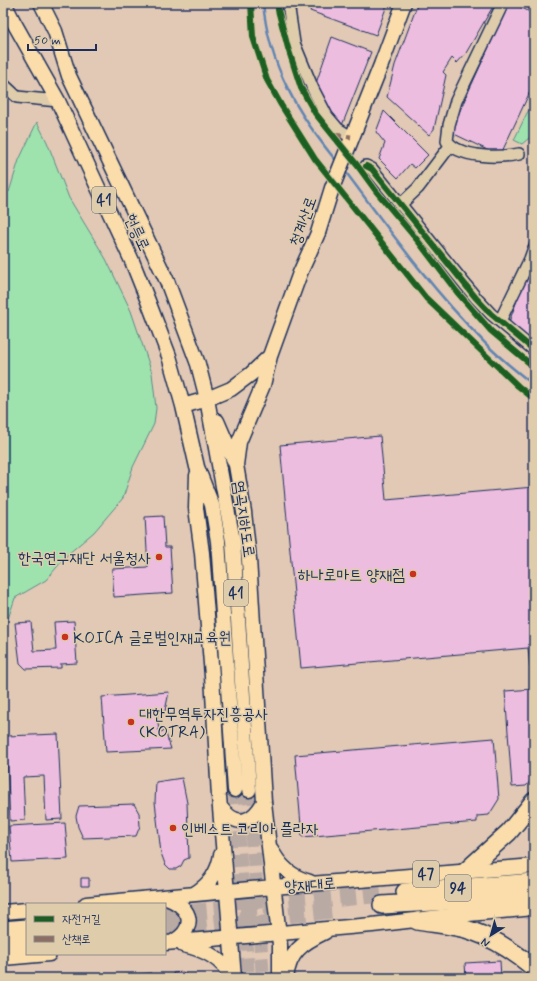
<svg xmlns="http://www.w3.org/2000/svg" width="537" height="981" viewBox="0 0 537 981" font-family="Mynerve,'Poor Story',sans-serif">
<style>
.green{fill:#9ee3ae;stroke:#5c8986}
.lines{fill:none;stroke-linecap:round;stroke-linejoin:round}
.stream{stroke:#6185b2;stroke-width:2.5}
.building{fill:#edbddf;stroke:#1b2f5e}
.major-tunnel{stroke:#baaaa4;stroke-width:14;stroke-dasharray:14 7;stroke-linecap:butt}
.highway-tunnel{stroke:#baaaa4;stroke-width:17;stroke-dasharray:17 8;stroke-linecap:butt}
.minor-casing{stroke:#1b2f5e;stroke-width:14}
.major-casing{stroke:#1b2f5e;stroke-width:17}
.highway-casing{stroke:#1b2f5e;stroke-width:20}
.minor{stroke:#dfccaa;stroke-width:11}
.major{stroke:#faddab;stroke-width:14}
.highway{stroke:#faddab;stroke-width:17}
.quiet{stroke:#8d6e63;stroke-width:5;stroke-dasharray:10 5;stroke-linecap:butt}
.cycleway-casing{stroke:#dfccaa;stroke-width:8}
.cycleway{stroke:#1b5e20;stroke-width:6}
.poi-dot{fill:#c8321e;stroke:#dfccaa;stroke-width:1.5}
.labels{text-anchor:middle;stroke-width:3;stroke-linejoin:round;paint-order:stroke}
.shield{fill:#dfccaa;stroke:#565e75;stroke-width:1}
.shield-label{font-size:15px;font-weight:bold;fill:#1b2f5e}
.street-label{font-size:16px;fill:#1b2f5e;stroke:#dfccaa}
.poi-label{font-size:16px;fill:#1b2f5e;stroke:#dfccaa;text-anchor:start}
</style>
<rect width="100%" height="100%" fill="#e2c9b5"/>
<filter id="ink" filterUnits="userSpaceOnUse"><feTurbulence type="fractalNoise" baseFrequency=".025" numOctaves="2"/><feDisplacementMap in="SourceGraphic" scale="8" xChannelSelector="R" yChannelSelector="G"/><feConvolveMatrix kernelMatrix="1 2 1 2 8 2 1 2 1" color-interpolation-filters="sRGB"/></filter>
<g filter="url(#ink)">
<path class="green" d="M534,103V134L522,144L514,140L527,113Z
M37,122L47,142L69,198L106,259L131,311L152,373L156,408L154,424L133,467L123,498L94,532L68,554L46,580L15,598L7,622L3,647V188L9,192L19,160Z"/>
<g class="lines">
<path class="stream" d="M263,3C269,66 298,115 338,163
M345,171C389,230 433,291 485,343C500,358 517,372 534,385"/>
</g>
<path class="building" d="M313,3H386V8L376,35L310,11Z
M418,3H495L466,53L457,63L452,58L443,72L446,75L434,129L429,135L387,97L395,65Z
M509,3H512L534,14V83L500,156L450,132Z
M332,37L371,52L341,128L324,103L315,86Z
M384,111L428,155L415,168L410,164L398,178L379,159L385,143L376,132Z
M534,263V343L509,322L522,287Z
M380,436L386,500L534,487V667H530L528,648L301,668L280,445Z
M163,516L165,547H170L173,593L114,597L112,569L148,567L145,517Z
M74,621L77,663L61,664V668L26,669L20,663L15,623L31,622L34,651L56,650L54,622Z
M534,689V777L526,786L512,787L505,691Z
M169,692L165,711L157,713L159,732L165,731L171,749L106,752L102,697Z
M58,734L62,819L46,820L44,776L23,777L25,820L10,821L6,736Z
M494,738L499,799L489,815L477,816V822L302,837L295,755Z
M182,778L187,803L189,858L184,860L181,866L176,869H170L165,864L161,853L155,802L156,782Z
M134,804L139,813L140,826L136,836L83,838L78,827L76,816L79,806Z
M65,823L68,859L12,862L9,826Z
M81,878H89V886H81Z
M500,961L501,978H466L465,963Z
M183,972L190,978H174L173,973Z
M151,973L152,978H104V977Z"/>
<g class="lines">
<path class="major-tunnel" d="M235,790L248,978
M249,790L263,978"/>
<path class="highway-tunnel" d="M165,915L383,894
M165,928L332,910"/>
<g class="minor-casing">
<path id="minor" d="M288,3L294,43L313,89L327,116L338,129L351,137
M503,3L456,101L449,125L447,141C459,158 499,158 519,154
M3,84L17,97L58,101
M366,166L372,169L476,298L491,314L534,350
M400,205L418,188L450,146
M500,321L530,259L534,248"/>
</g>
<g class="major-casing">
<path id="major" d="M4,3L13,21L58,101L132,261L148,301L169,356L183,406L197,467L212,505L218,541L235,790
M41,3L55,31L69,76L167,281L198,364L207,399L233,541L249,790
M183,406L207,399L231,389L251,374L270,356L300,273L318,233L332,188L381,65L404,3
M217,421L236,465L244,512L249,559L264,802L280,945V978
M236,465L239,442L263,385L270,356
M197,475L196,508L202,553L212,676L219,796L234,978
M220,807C237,828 251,824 264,802
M271,849C279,866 291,877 310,882
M194,894C210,884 218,873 221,855
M163,897C189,904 200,926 173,942
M86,904L273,887L534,866
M3,912L27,910
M165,943L372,925L458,915L534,908
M183,945C204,949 222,958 232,978
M3,958L49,954
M286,978C289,952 302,943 325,932"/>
</g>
<g class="highway-casing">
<path id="highway" d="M466,871L509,832L534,801
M405,892L534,882
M382,905L534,896
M417,921C435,924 455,925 472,931C495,939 516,953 534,968
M3,930L27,928
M3,944L27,942"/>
</g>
<use href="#minor" class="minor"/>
<use href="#major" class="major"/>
<use href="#highway" class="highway"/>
<path class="quiet" d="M332,135L351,137"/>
<g class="cycleway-casing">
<path id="cycleway" d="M251,3L253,37L267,80L281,105L315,159L426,298L518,386L534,399
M278,3V10L288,48L301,88L315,113L357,165L376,191L418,241L457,292L491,331L534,367
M366,166L372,169L476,298L491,314L534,350"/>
</g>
<use href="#cycleway" class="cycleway"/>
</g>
</g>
<g class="poi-dot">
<circle cx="159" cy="557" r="4"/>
<circle cx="413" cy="574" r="4"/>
<circle cx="65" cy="637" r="4"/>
<circle cx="131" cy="722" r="4"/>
<circle cx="173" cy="828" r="4"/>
</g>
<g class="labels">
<g class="shield">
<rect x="92" y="187" width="24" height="26" rx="3"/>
<rect x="224" y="580" width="24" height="26" rx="3"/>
<rect x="413" y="861" width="26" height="26" rx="3"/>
<rect x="445" y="875" width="26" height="26" rx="3"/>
</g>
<g class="shield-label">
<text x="104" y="205">41</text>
<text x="236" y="598">41</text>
<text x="426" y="879">47</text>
<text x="458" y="893">94</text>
</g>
<g class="street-label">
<text transform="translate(302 221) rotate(-70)" y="6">청계산로</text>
<text transform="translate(138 232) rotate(65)" y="6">헌릉로</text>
<text transform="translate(245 519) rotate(82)" y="6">염곡지하도로</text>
<text transform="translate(310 884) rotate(-4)" y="6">양재대로</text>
</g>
<g class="poi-label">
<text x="151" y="563" text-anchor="end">한국연구재단 서울청사</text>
<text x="405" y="580" text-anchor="end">하나로마트 양재점</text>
<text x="73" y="643">KOICA 글로벌인재교육원</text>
<text x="139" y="719">대한무역투자진흥공사<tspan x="139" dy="18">(KOTRA)</tspan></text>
<text x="181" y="834">인베스트 코리아 플라자</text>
</g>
</g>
<rect width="537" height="981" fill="none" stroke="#dfccaa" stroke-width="16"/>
<rect x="8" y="8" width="521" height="965" fill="none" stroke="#1b2f5e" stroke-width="1.5" filter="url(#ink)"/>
<rect x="26" y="903" width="140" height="52" fill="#dfccaa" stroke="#918d8c"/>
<rect x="34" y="916" width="20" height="6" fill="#1b5e20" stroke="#918d8c"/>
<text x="62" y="923" font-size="12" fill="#1b2f5e">자전거길</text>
<rect x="34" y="936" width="20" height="6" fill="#8d6e63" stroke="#918d8c"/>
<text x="62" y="943" font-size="12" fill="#1b2f5e">산책로</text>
<g transform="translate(491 935) rotate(217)" stroke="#dfccaa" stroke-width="3" paint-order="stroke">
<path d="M0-3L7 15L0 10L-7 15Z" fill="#1b2f5e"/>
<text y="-6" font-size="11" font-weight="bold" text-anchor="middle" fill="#1b2f5e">N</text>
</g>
<path d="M28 44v6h68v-6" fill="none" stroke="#1b2f5e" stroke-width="2"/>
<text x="34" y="44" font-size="12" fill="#1b2f5e" stroke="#dfccaa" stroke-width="3" paint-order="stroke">50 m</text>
</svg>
